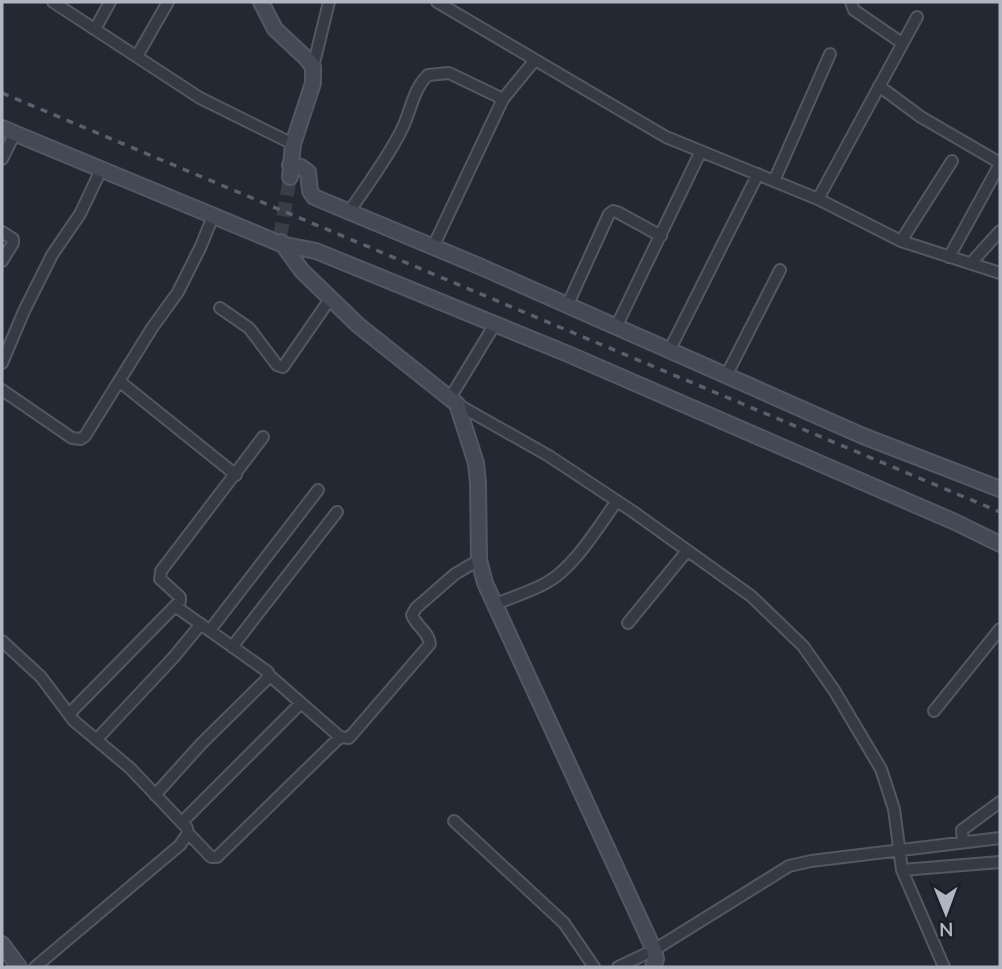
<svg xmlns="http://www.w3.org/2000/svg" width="1002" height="969" viewBox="0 0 1002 969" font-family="'Nunito Sans',sans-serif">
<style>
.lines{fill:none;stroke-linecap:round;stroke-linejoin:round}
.secondary-tunnel{stroke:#373e48;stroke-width:14;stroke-dasharray:14 7;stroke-linecap:butt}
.street-casing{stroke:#525862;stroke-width:14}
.secondary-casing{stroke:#525862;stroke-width:18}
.street{stroke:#353b44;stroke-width:10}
.secondary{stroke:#434a56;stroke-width:14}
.rail{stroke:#59616c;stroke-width:3.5;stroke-dasharray:7 7;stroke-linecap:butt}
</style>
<rect width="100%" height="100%" fill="#222933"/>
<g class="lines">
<path class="secondary-tunnel" d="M280,237L290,177"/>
<g class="street-casing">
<path id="street" d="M53,2L200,98L293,144
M437,2L666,137L818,199L901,241L1000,273
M851,2L854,10L902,43
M95,29L110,2
M137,56L168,2
M313,67L329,2
M879,86L921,117L1000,163
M2,159L15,133
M774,181L830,54
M818,199L917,17
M349,212C367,185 388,158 402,129C411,111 413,89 428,75L449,73L503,99
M2,232L13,239V243L2,261
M901,241L952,161
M433,247L503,99L535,60
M949,257L1000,164
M971,263L1000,231
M567,306L609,214L613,211L617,212L661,236
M220,308L249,328L277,365L283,367L330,299
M616,327L700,153
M669,351L758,174
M2,363L24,311L52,255L80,214L101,170
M726,376L780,270
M119,381L236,475
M2,390L72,438L81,439L85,436L152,328L178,292L201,246L213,216
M450,398L495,324
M457,404L549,456L632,511L751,596L803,646L834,690L881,769L894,809L902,870L944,967
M496,604C512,597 530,592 546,583C574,568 598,527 617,501
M175,606L180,601V597L160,579L161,571L263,437
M628,623L687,551
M210,630L318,490
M2,641L41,677L74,721L130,768L187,828L188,833L180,845L35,967
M232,647L337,512
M269,675L340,737L349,738L430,644C429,632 416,626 412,615L416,608L455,574L479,560
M934,711L1000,629
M69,714L175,606L268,672L267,679L202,743L155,795
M97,739L173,658L201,624
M454,821L564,923L594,967
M182,822L301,703
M188,833L211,857H217L340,737
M963,842L962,830L1000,802
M902,870L1000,862
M618,967L654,950L789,866L811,861L1000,838"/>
</g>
<g class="secondary-casing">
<path id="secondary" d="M261,2L275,29L307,59L313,67V83L293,144L290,177
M2,128L281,244L316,251L568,354L955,522L1000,544
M290,165L301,167L308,172L310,191L314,197L479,266L863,436L1000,489
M281,242L302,271L358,325L457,404L476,463L478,483L479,560L485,583L654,950L656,959L653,967
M2,944L19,967"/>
</g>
<use href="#street" class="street"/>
<use href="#secondary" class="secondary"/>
<path class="rail" d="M2,93L1000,512"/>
</g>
<rect width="1002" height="969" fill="none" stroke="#afb5c1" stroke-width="7"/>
<g transform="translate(946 913) rotate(179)" stroke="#1a2028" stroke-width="5" paint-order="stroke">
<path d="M0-5L12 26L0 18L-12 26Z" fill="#afb5c1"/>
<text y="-10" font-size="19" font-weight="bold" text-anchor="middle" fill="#afb5c1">N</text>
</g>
</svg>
